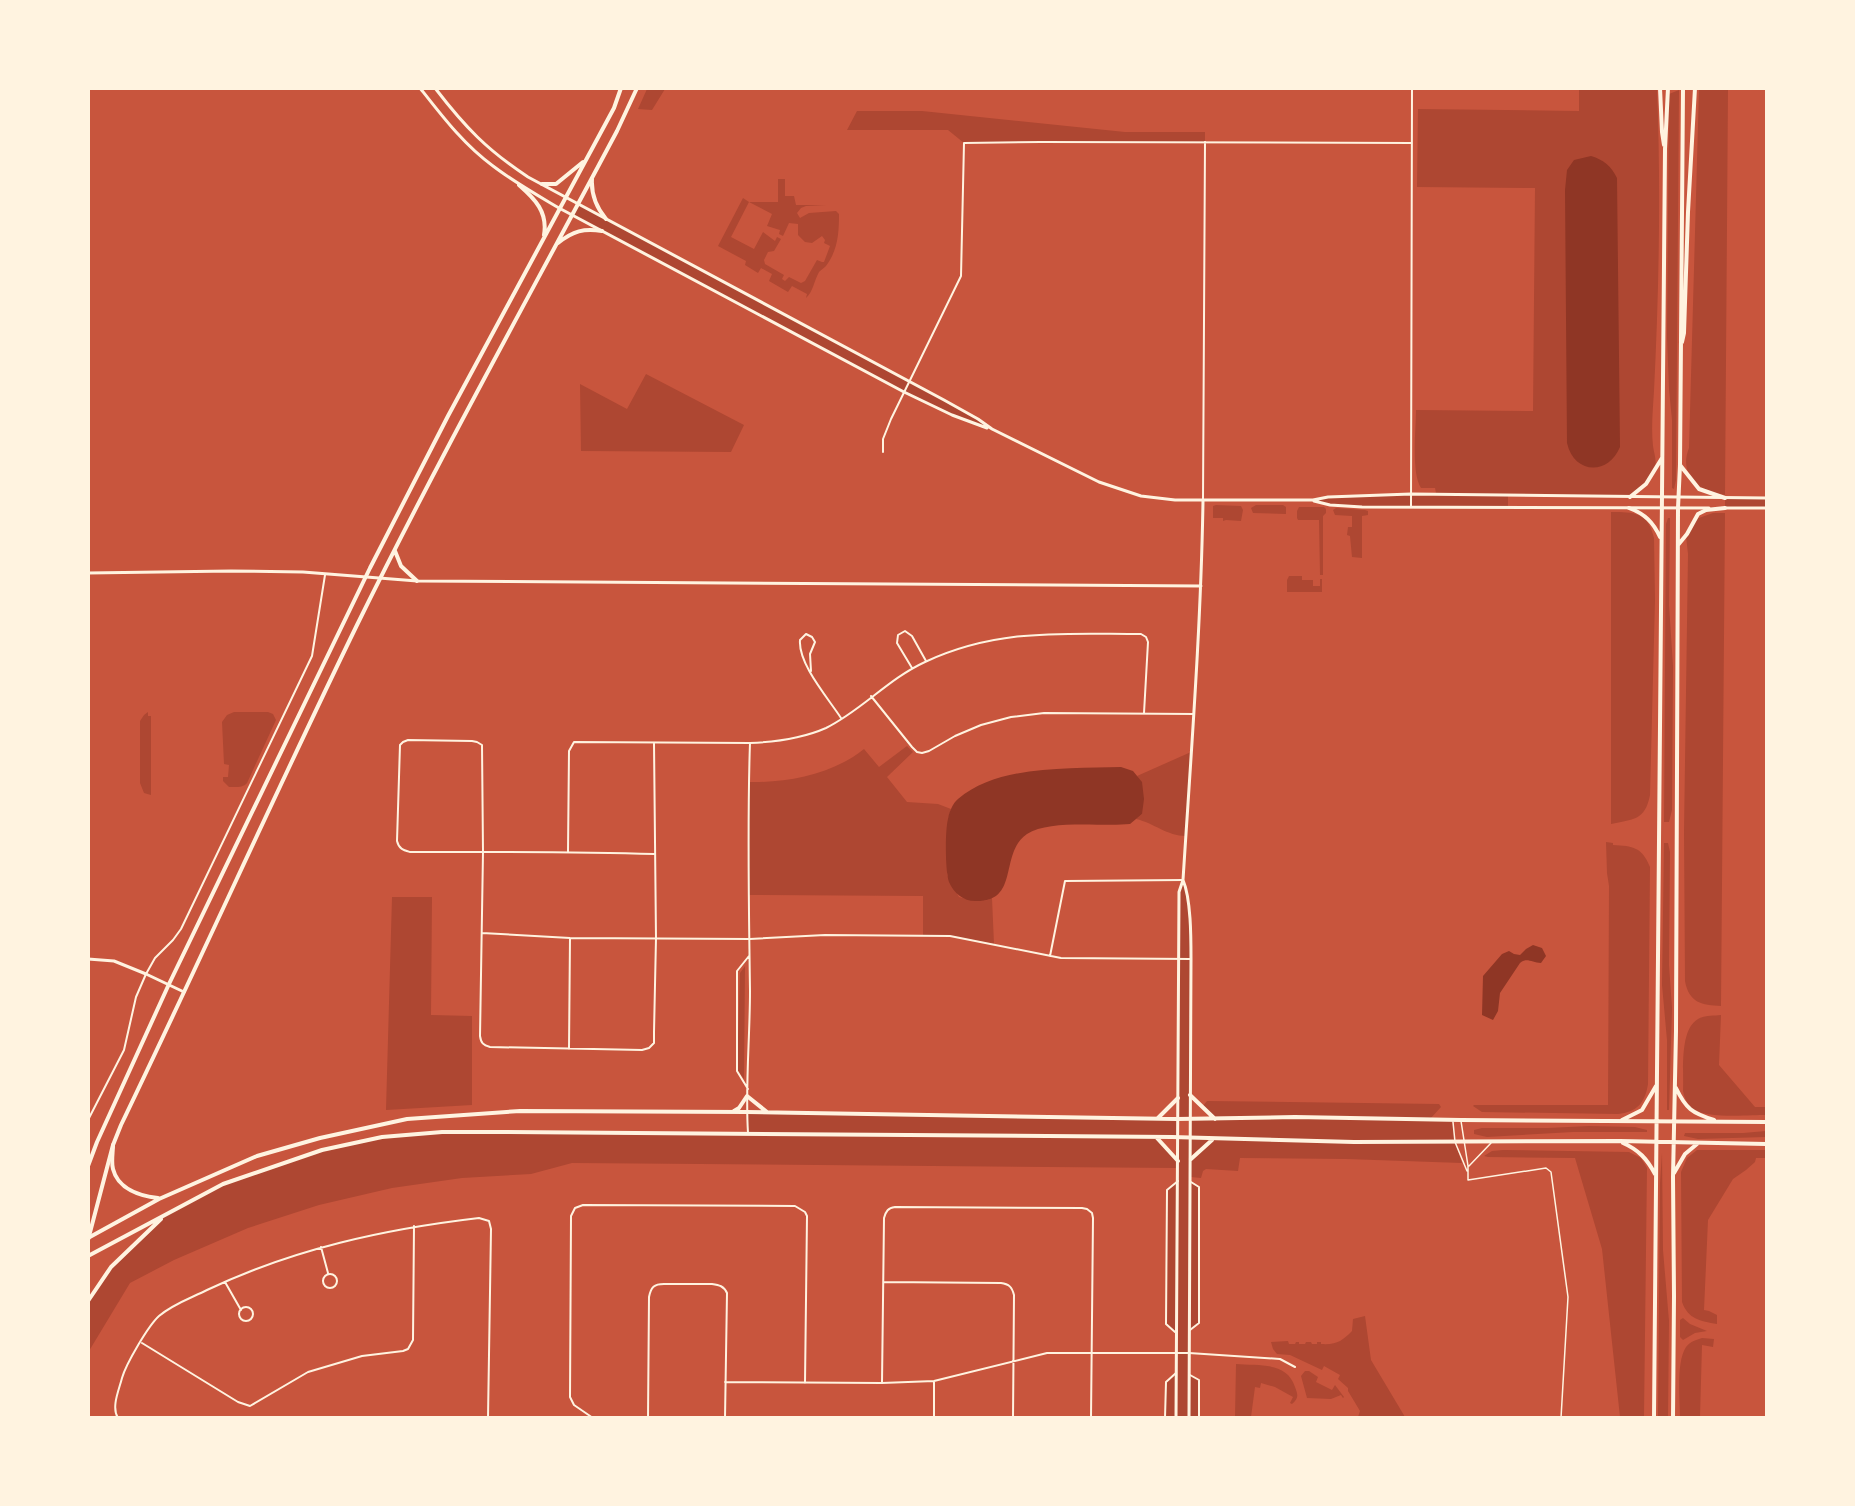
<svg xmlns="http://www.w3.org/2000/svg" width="1855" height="1506" viewBox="0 0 1855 1506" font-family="'Space Grotesk',sans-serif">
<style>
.green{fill:#ae4732;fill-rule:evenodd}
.water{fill:#8f3625}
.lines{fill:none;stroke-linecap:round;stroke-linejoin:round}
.service{stroke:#fff3e0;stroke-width:1.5}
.minor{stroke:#fff3e0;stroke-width:2}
.tertiary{stroke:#fff3e0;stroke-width:3}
.secondary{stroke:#fff3e0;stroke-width:4}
.primary{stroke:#fff3e0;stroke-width:4}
</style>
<rect width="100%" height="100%" fill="#c8553d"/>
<path class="green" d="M647,89H665L652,110L638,109Z
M1579,89H1657C1661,188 1659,291 1654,391C1653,408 1651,428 1653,446C1654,454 1657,460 1655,468C1651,480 1644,490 1632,495H1508V506L1362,507L1330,505L1313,500L1328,497L1448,493H1436L1435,488H1421C1411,473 1416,429 1416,410L1533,411L1535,188L1417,187L1418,109L1579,111ZM1617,178V191L1565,190Z
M1699,89H1728L1725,495C1700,492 1678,476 1689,448Z
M1679,90L1676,480L1674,489L1672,488V420L1669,389L1667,337L1669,94Z
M857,111H922L1125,132H1205V142L964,143L948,130H847Z
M778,179H785V196H794L796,205H826L806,206L801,208L797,213L800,218L809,213L836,211L839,214C839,233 838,250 826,266C824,268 821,270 819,272C814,281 813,292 806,298L807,294L792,286L788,292L769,281L772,274L761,268L758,273L745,265L746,261L718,246L743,198L749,202H778ZM749,202L772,214L767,226L780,230L779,234L783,236L789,223L798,224V235L805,242L812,243L822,236L825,240L824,243L830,246L824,262H822L817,260L805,281L801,283L789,277L785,281L782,279L784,275L765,264L764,260L768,252L774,251L781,239L777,237L775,241L763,232L754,249L731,237Z
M578,203L978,419L992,429L972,423L904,392L572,215Z
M646,374L744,425L731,452L581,451L580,384L627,409Z
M1725,498H1766V508H1725Z
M1216,505L1241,506L1243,510L1241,521L1226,520L1223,521V518H1213V506Z
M1256,505H1283L1286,507V514L1253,513L1251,508Z
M1299,507H1324L1326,509V513L1323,516V575H1320L1319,520H1298L1297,518V511Z
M1336,508L1365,510L1368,511V515L1362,516V558L1352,557L1350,536L1347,535L1348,527H1352V516L1335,515L1333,510Z
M1611,512C1634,512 1648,512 1654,538L1655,600L1650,795C1645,821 1633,819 1611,824Z
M1713,513H1725L1721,1006C1702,1005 1689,1003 1685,981L1684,832L1688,554L1686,536L1696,519Z
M1668,518H1670L1669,605L1673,666L1672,810L1669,822H1664L1666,524Z
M1289,576H1302V580H1313V586H1320V579H1322V592H1287V580Z
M148,712V716H151V795L144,793L140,783V721L144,715Z
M234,712H268L273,714L276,720L247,783C243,788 235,787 229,787L223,781V777H228L229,765L224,764L222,722L227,715Z
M907,746L913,752L887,777L907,802L938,804L951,809L948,819L947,875L959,897C971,900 981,904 992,898L994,944L958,937L923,936V896L748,895V782C788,783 833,774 864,749L879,767Z
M1191,752L1186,836C1167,836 1154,823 1136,819L1142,814V783L1137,776Z
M1606,842L1613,843V845C1633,846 1642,847 1650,867L1648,1084C1645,1103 1637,1112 1618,1114L1482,1112L1473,1106L1474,1105H1608L1609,886L1607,873Z
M1664,843H1668L1670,852L1669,965L1672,1008L1669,1110H1667V1040L1662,985Z
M1183,880L1185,886L1191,935L1190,1119H1215L1202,1107L1207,1101L1439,1104L1441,1107L1430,1119L1452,1120L1455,1142L1462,1163L1346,1159L1240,1158L1238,1171L1206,1169L1203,1171L1201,1178L1191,1177V1182L1199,1187V1323L1190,1330L1189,1374L1199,1380V1417H1165L1166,1382L1176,1373L1177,1333L1166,1324L1167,1191L1178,1181V1168L572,1163L531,1174L462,1178L392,1188L319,1205L248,1228L174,1260L130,1283L89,1351V1301L111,1267L166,1213L223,1184L322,1150L357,1141L442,1132L747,1135V1112L1177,1119L1179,892ZM1178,1119H1190V1138L1177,1137ZM1157,1138H1177L1178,1160Z
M392,897H432L431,1015L472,1016V1105L386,1110Z
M745,966L744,1079L739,1072L737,1071L740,973Z
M1721,1015L1719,1065L1755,1107H1766V1115C1749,1115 1704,1119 1691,1108C1687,1103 1684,1097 1683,1091C1684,1072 1679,1030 1698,1019C1705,1015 1713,1016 1721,1015Z
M1589,1126L1635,1127L1647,1130V1132H1573L1487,1137L1474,1134V1130L1482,1128H1548Z
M1766,1131V1137L1698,1139L1684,1136L1685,1133H1743Z
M1503,1150L1629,1152L1641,1158L1647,1168L1644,1417H1620L1602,1249L1575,1158L1488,1157L1484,1156L1492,1151Z
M1697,1150H1766V1158H1756L1755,1162L1746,1170L1733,1179L1708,1220L1704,1310L1709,1311L1717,1315V1324C1700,1321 1688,1319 1682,1302L1681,1172L1687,1158Z
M1662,1153L1663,1250L1669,1321L1668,1418L1658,1417L1660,1183Z
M1365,1316L1371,1360L1405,1417H1358L1360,1411L1348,1391V1388L1338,1379L1340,1375L1324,1366L1322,1370L1290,1355L1277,1354L1273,1349L1271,1342L1288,1341L1289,1344H1295L1296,1342H1299V1344H1305L1306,1342H1311L1312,1344H1317V1342H1321V1344C1337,1345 1342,1341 1352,1331L1353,1319Z
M1683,1318L1690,1324L1707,1331L1695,1333L1683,1340L1680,1337V1320Z
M1702,1338L1714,1339L1713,1347L1702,1345L1700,1417H1680C1680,1399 1676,1362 1686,1347C1691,1341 1696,1340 1702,1338Z
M1236,1364C1257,1366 1287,1361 1295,1387C1298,1395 1299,1398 1292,1404L1290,1403L1293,1397L1275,1387L1261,1383L1260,1388L1255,1387L1251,1417H1235Z
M1305,1371H1309L1318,1377L1316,1382L1332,1390L1335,1385L1344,1397L1343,1398L1341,1395L1331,1399L1307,1398L1301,1376Z"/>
<path class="water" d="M1591,156C1604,160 1611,166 1617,178L1620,447C1608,476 1574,474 1567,443L1565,190L1567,170L1574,160Z
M1121,767L1133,771L1142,782L1144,799L1142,814L1130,824C1102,827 1050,819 1027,834C999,853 1020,901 977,901C965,902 954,894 949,882C945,872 945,830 948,819C949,812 953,803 958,799C999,764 1071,769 1121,767Z
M1533,945L1542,948L1546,956L1541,963C1532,963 1527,957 1520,963L1500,993L1498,1011L1493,1020L1482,1015L1483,976L1502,954L1509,951L1514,954L1520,955L1526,949Z"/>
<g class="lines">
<path class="service" d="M1461,1121L1468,1166V1180L1546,1168L1551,1172L1568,1297L1561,1418
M1453,1122L1455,1142L1467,1171
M1469,1166L1491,1143"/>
<path class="minor" d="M883,452V439L891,419L961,276L964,143L1041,142L1412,143
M1203,499L1205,142
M1411,506L1412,88
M912,668L897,643L898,635L905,631L912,636L926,661
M811,671L810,654L815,642L812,637L806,634L800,640C798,664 828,698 841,718
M871,696L912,747L917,752L922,753L929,751L955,736L981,725L1011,717L1044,713L1194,714
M568,851L569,751L574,742L750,743C776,742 801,739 826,728C861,711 888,679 925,662C998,628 1063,634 1141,634L1146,637L1148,642L1144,713
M654,854C573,851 492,852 410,852C403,850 399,849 397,841L400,745L403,742L408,740L472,741L477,742L482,745L483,852L480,1036C481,1043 483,1045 490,1047L642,1050L649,1048L654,1043V1032L656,938L654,743
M1766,929V955
M482,933L570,938L750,939L825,935L950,936L1061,958L1191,959
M1050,956L1065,881L1183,880
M569,1049L570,938
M748,1089L737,1071V971L749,956
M88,1120L124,1050L136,997L146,974L155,958L173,940L181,929L312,656L325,575
M748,1133C745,1086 750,1038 750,991C749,908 747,826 750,743
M321,1247L328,1273
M323 1281a7 7 0 1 1 14 0a7 7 0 1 1-14 0Z
M225,1282L241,1310
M884,1282L1001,1283C1009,1284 1012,1287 1014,1295L1013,1418
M239 1314a7 7 0 1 1 14 0a7 7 0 1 1-14 0Z
M1190,1330L1199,1323V1187L1191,1182
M1175,1332L1166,1324L1167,1190L1178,1181
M142,1343L238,1402L250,1406L308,1372L362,1356L403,1351L408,1349L413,1340L414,1226
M1190,1375L1199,1380V1418
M725,1382L882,1383L934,1381L1047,1353H1189L1280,1359L1295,1367
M882,1383L884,1218C886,1211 888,1208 895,1207L1082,1208L1087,1209L1092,1213L1093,1218L1091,1418
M118,1418C111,1407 119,1390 122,1378C126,1364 148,1326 159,1316C173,1304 191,1298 207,1290C293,1249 385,1229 479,1218L489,1221L491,1229L488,1418
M593,1418L574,1405L570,1397L571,1216L575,1208L583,1205L795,1206L805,1212L807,1216L805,1383
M648,1418L649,1297C651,1287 654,1284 664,1284H712C719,1285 724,1286 727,1293L725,1418
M934,1418V1381
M1165,1418L1166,1382L1176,1373"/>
<path class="tertiary" d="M420,88C442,116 464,145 493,166C514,182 537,195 559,208L904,392L952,415L987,428
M435,88C465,127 487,150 528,177L944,400L978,419L992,429L1099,482L1141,496L1175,500H1313L1328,497L1411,494L1766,498
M1314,501L1330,505L1362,507L1709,508
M1725,508H1766
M88,573L231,571L303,572L417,581L1201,586
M1183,880C1191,899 1191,937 1191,959L1189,1418
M88,959L114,961L146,974L184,992
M1176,1418L1179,892L1183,880C1191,754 1201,627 1203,501"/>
<path class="secondary" d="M592,179C591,195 596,207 606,219
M542,184H556L583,162
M519,185C535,199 548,212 544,235
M558,243C573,231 584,228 602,231
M395,551L401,566L417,581
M88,1166L97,1142L169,984L370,568L448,416L614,108L621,88
M88,1240L113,1145L121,1125C201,959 276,791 357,625C439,458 530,295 617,131L637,88"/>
<path class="primary" d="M1660,88L1662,132L1664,145
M1682,342L1684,333L1688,212L1695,88
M1680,465L1699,489L1725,498
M1630,497L1646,484L1662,458
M1629,508C1645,514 1653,522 1660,537
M1678,545L1687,534L1698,514L1706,510L1725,508
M1676,1088C1686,1109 1692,1113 1714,1120
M1190,1095L1215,1119
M734,1111L739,1108L747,1096L767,1112
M1158,1118L1178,1098
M1622,1120L1642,1110L1656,1086
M1157,1138L1178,1161
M1623,1143C1639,1150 1647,1159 1655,1174
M113,1145C113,1152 111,1162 113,1169C118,1189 140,1196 158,1198
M1191,1159L1212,1140
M1674,1173L1685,1154L1697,1144
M88,1238L159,1199L257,1156L320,1138L407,1119L520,1111L747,1112L1177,1119L1295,1117L1461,1120L1766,1122
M88,1256L223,1184L322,1150L382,1137L442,1132H494L1172,1137L1354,1142L1620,1141L1766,1144
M88,1301L111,1267L161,1219
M1654,1418L1665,149L1668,88
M1673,1418L1674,1296L1673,1177L1676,1031L1678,508L1680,465L1683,88"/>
</g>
<rect width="1855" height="1506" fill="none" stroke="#fff3e0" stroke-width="180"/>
</svg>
